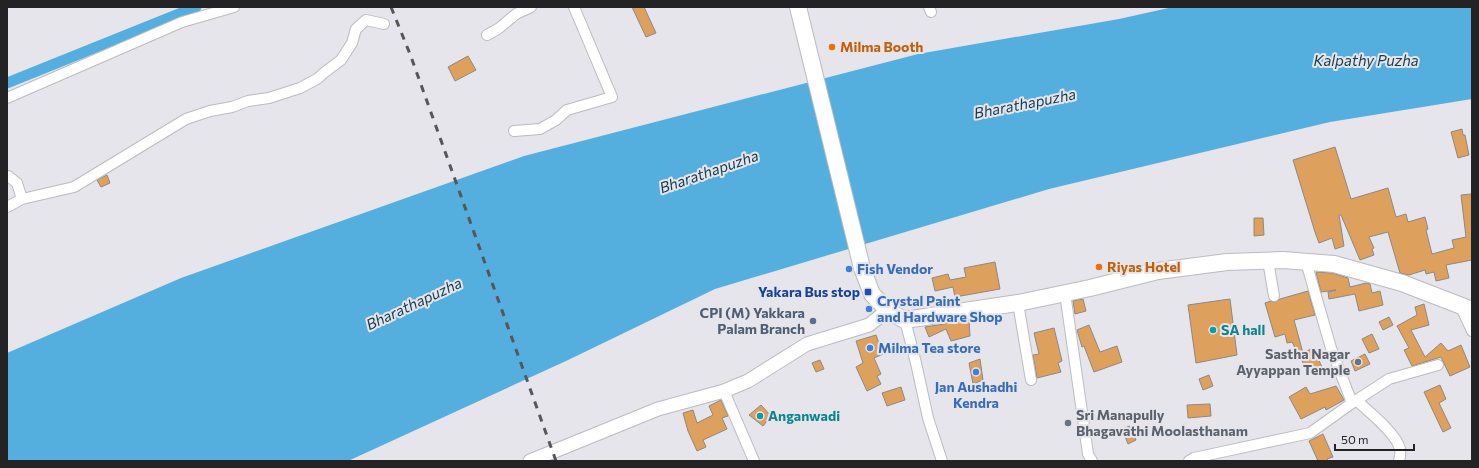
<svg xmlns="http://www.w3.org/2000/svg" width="1479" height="468" viewBox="0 0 1479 468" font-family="Commissioner,sans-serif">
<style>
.water{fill:#54afdf}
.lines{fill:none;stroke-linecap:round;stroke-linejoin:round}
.canal{stroke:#54afdf;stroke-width:11}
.building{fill:#dda15d;stroke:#8c8884}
.minor-casing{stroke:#bbbbc0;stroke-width:12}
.tertiary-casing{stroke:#bbbbc0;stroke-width:15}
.primary-casing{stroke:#bbbbc0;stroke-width:18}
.minor{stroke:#fff;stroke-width:10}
.tertiary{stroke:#fff;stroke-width:13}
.primary{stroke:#fff;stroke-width:16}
.rail{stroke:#565558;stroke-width:3;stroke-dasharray:7 7;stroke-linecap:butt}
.food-dot{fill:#e8710a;stroke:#e6e5eb;stroke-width:1.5}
.shop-dot{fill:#3f7fe0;stroke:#e6e5eb;stroke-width:1.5}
.transit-dot{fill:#1a4fb4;stroke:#e6e5eb;stroke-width:1.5}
.service-dot{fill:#5c6f8a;stroke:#e6e5eb;stroke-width:1.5}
.culture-dot{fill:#0f9aa8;stroke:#e6e5eb;stroke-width:1.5}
.worship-dot{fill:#6b7280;stroke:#e6e5eb;stroke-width:1.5}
.labels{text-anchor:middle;stroke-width:4;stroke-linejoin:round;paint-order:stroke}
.food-label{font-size:14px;font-weight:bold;fill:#c56008;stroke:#e6e5eb;text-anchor:start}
.shop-label{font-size:14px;font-weight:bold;fill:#366cbe;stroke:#e6e5eb;text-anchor:start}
.transit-label{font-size:14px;font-weight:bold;fill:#164399;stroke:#e6e5eb;text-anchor:end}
.service-label{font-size:14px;font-weight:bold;fill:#4e5e75;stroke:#e6e5eb;text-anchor:end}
.culture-label{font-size:14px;font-weight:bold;fill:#0d838f;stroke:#e6e5eb;text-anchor:start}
.worship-label{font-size:14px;font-weight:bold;fill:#5b616d;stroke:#e6e5eb;text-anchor:end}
.water-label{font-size:15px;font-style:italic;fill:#133b4f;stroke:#e6e5eb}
</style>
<rect width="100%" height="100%" fill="#e6e5eb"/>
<path class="water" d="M1173,7H1472V99L1330,122L1049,189L715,289L566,361L348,461H7V353L181,278L524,156L918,54L1119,19Z"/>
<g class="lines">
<path class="canal" d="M7,83L196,7"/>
</g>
<path class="building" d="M632,7H644L656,33L646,37Z
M468,56L476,70L455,81L448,67Z
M1462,129L1463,135H1465L1469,155L1458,158L1451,132Z
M1335,147L1351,199L1388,188L1396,217L1406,214L1408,222L1425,217L1428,229L1426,230L1432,254L1454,248L1452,240L1466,237L1461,195L1472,194V260L1446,265L1449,278L1436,281L1434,272L1426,274L1425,270L1409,275L1400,273L1388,232L1369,237L1374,248L1372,249L1374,255L1360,260L1341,215H1339L1344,246L1335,249L1332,238L1319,243L1315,232L1293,160Z
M107,175L110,183L101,187L97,180Z
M1254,218H1263L1264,235L1254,236Z
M995,262L1000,289L955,297L953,287L935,291L932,278L948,274L950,280L966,277L964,268Z
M1316,272L1332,273L1348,278L1350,287L1366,283L1370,284L1372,293L1380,291L1383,305L1359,311L1355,294L1329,299L1328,292L1336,290L1321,292Z
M1308,291L1315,315L1294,320L1303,353L1313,348L1322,367L1309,374L1292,342L1287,343L1285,334L1275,337L1265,303L1271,301L1275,302L1280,299Z
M1083,299L1086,311L1075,314L1073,301Z
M1230,299L1237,355L1196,363L1188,305Z
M1424,304L1429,325L1411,330L1425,357L1441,343L1448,351L1461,345L1470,367L1450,376L1441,357L1412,366L1404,350L1409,348L1397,326L1417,315L1415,307Z
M1389,317L1393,325L1383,330L1379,322Z
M969,320L970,336L951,341L946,329L929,337L925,327Z
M1089,325L1100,352L1117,346L1122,362L1094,372L1084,346L1082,347L1077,330Z
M1054,328L1062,361L1058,363L1061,372L1037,378L1033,355L1039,354L1034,333Z
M1372,334L1379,349L1369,353L1362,339Z
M876,335L883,354L874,358L881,374L877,376L881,384L867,391L856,367L863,363L856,341Z
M1365,354L1370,364L1355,371L1351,361Z
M980,359L983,380L973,384L969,363Z
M820,360L824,369L816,372L812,363Z
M1209,375L1213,386L1203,390L1199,379Z
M1440,385L1446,399L1439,403L1451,428L1443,432L1424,392Z
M1336,386L1344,400L1326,410L1325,407L1301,419L1289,397L1306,387L1310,394Z
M901,387L905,400L887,406L882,393Z
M721,400L728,416L722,418L727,429L703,440L706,447L697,451L688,431L683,413L693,410L697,423L713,415L709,406Z
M1210,404L1211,416L1188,418L1187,405Z
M761,405L771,416L763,426L749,415Z
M1130,426L1136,440L1128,444L1122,429Z
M1323,434L1333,457L1327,459L1328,461H1318L1309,441Z"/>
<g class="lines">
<g class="minor-casing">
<path id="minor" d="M929,7L931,12
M487,35L498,29L516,14L531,7
M7,98L182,22L234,7
M514,131L540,129L556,120L567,110L612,97L574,7
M22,199L74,187L186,119L210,111L232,107L248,101L269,98L300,88L317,79L325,72L341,60L352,43L356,29L366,20L384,24
M7,207L22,199L17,183L8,176
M1268,261L1274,296
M1065,293L1088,454L1092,461
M1018,303L1031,380
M1460,305L1472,331
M905,320L916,363L928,418L942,461
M724,391L754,461
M1356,400C1368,411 1397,434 1400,449C1401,453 1400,457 1399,461
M1352,403L1389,379L1438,365
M1189,461L1194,458L1310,433L1352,403L1331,348L1306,262"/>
</g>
<g class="tertiary-casing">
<path id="tertiary" d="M530,461L658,409L724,391L748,381L807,344L869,325L888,310"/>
</g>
<g class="primary-casing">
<path id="primary" d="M798,7L862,268L872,294L889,312L905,320L1018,303L1090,288L1158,271L1227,262L1283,260L1334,264L1402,283L1472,310"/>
</g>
<use href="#minor" class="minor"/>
<use href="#tertiary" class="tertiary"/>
<use href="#primary" class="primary"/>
<path class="rail" d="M391,7L410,54L556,461"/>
</g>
<g class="food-dot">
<circle cx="832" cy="47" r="4"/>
<circle cx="1099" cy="267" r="4"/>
</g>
<g class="shop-dot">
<circle cx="849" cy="269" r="4"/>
<circle cx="869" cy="309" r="4"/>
<circle cx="870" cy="348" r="4"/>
<circle cx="976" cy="372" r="4"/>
</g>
<rect class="transit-dot" x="864" y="288" width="8" height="8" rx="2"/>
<circle class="service-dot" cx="813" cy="321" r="4"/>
<g class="culture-dot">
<circle cx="1213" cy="330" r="4"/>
<circle cx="760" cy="416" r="4"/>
</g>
<g class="worship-dot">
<circle cx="1358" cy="362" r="4"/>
<circle cx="1068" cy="423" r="4"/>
</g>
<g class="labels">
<g class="food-label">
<text x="840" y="52">Milma Booth</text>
<text x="1107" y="272">Riyas Hotel</text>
</g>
<g class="shop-label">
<text x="857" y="274">Fish Vendor</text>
<text x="877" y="306">Crystal Paint<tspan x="877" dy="16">and Hardware Shop</tspan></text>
<text x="878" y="353">Milma Tea store</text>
<text x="976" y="392" text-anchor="middle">Jan Aushadhi<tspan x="976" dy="16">Kendra</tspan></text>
</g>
<g class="transit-label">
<text x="860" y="297">Yakara Bus stop</text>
</g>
<g class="service-label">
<text x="805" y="318">CPI (M) Yakkara<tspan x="805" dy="16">Palam Branch</tspan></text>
</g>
<g class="culture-label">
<text x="1221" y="335">SA hall</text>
<text x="768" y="421">Anganwadi</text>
</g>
<g class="worship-label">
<text x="1350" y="359">Sastha Nagar<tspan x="1350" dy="16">Ayyappan Temple</tspan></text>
<text x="1076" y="420" text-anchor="start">Sri Manapully<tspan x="1076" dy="16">Bhagavathi Moolasthanam</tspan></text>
</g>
<g class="water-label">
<text x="1366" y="66">Kalpathy Puzha</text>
<text transform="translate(1025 104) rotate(-11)" y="5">Bharathapuzha</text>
<text transform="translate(709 172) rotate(-19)" y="5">Bharathapuzha</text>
<text transform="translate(414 304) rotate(-25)" y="5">Bharathapuzha</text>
</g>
</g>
<rect width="1479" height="468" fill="none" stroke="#232225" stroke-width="16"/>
<path d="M1335 444v6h79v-6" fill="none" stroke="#232225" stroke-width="2"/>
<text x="1341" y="444" font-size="12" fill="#232225" stroke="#e6e5eb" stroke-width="3" paint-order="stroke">50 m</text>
</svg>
